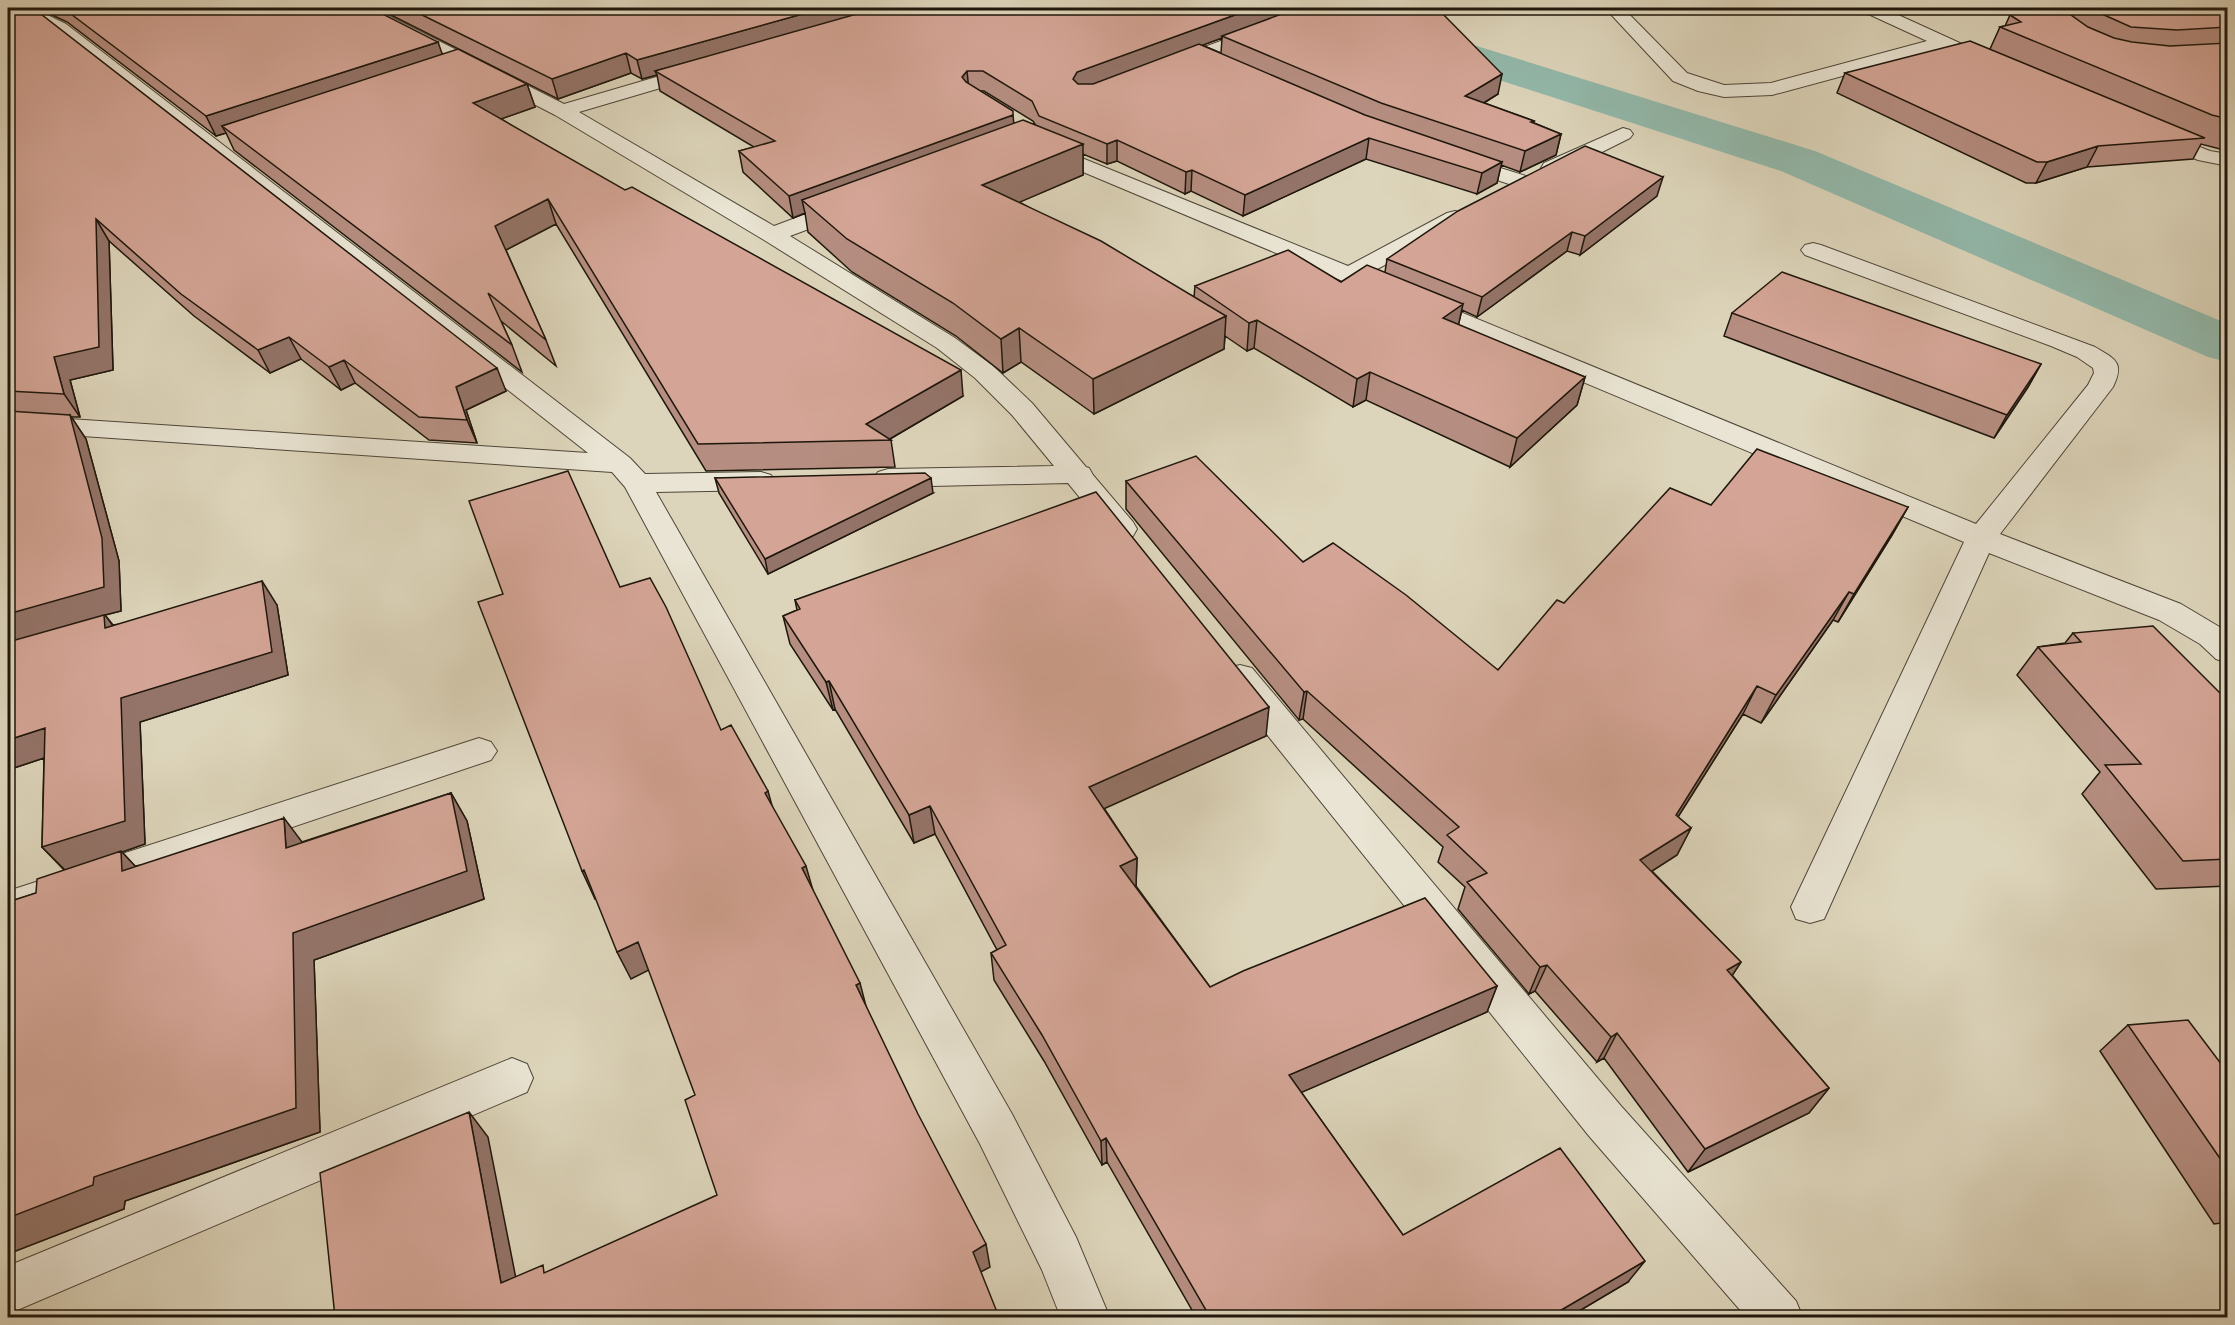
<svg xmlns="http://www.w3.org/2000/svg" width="2235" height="1325" viewBox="0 0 2235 1325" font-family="'EB Garamond',serif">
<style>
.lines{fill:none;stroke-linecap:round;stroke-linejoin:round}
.canal{fill:#93b9ab;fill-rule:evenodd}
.minor-casing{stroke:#4e4638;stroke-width:2}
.minor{fill:#e9e4d3;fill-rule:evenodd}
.wall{fill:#b68e81;stroke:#1f170c;stroke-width:1.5;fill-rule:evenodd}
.shaded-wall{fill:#947469;stroke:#1f170c;stroke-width:1.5}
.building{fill:#d4a596;stroke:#1f170c;stroke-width:1.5}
</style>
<rect width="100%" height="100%" fill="#ddd5bb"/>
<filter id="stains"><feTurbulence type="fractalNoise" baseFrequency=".00333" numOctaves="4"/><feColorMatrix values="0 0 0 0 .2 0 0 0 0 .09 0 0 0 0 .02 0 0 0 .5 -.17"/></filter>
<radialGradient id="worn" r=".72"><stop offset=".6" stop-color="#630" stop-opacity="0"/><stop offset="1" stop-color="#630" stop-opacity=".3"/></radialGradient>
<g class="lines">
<path class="canal" d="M1296,8H1354L1815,151L2228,324V362L2208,357L1781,171L1301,16Z"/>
<g class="minor-casing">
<path id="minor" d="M13,8H33L66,24L630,458L645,474L761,472L771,475L775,481L771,487L761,490L656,492L1012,1114L1076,1237L1110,1318H1061L1042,1270L980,1144L625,487L612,472L8,431V415L588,453L54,32L15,12Z
M352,8H373L564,104L694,66H708L710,70L708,74L579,112L774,226L841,201L849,199L857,201L860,206L857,211L790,236L955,338L993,366L1032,403L1086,467L1089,468L1093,475L1133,522L1137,529L1133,536L1122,539L1111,536L1068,483L888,487L878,484L874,478L878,472L888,469L1054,466L1012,415L975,378L937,348L764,240L555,115L355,12Z
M1605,8H1623L1687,73L1724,85L1771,83L1927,41L1864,12L1862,8H1883L1997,60L1999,64L1997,68H1983L1942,49L1772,95L1724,97L1698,91L1673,81Z
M1262,26L1268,27L1271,31L1268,35L1177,70H1163L1161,66L1163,62Z
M1623,128L1630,130L1633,134L1630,138L1560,173L1552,174L1544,173L1541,168L1544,163Z
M2156,130L2210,151L2228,154V166L2198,160L2149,140L2146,136L2149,132Z
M1040,141L1348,266L1447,213L1455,211L1463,213L1466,218L1463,223L1368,274L1976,524L2088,385L2094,373L2093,368L2077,357L2051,346L1805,255L1801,250L1805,245L1813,243L1821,245L2095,347C2115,359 2125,362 2113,387L2000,534L2181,604L2228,632V663L2216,659L2200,644L2159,620L1989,553L1824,919L1810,923L1796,919L1791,907L1964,542L1033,151L1030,147L1033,143Z
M1456,154L1529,177L1532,182L1529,187L1521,188L1449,164L1445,160L1449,156Z
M1240,665L1252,668L1621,1106L1796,1301L1803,1318H1747L1589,1136L1228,686L1223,677L1228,668Z
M479,738L491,742L497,751L491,760L8,923V891Z
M512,1058L527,1064L533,1078L527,1092L8,1314V1266Z"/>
</g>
<use href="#minor" class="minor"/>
</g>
<path class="wall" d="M8,8L506,391L466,410L477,443L429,440L355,383L341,390L301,359L270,373L194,316L109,241L113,370L70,380L80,417H71L86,439L119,561L121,611L105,615L113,625L277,605L288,675L140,722L145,844L122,852L135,866L302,842L451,793L467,821L484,899L314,960L320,1132L125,1201L124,1209L8,1254V902L36,893L64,870L42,847L44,758L8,770Z
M37,8H371L443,54L527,84L535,107L501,119L963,396L890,439L891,440L895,467L706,471L556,224L506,250L546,340L556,366L501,321L512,345L522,372L234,150L226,133L216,136L67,22Z
M377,8H1437L1498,94L1484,103L1534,121V123L1561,134L1556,155L1520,172L1501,165L1497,183L1477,194L1366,159L1243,216L1191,191L1185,194L1117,161L1107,164L1083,154V175L1019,202L1194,297L1195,286L1341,282L1385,272L1387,259L1657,196L1580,255L1567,251L1477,317L1462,310L1458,325L1585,377L1577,405L1510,467L1366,400L1353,407L1254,348L1247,351L1225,336L1224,349L1094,414L1021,362L1003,373L956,336L852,272L808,232L805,213L793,218L743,172L739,151L754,147L660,91L657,75L642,79L631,73L558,99ZM1222,38L1221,53L1202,45ZM980,91H984L1033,121L1035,124L1014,123Z
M2073,8H2228V151L2201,144L2193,159L2087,167L2036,183H2026L1837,93L1845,73L1990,49L2000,27L2005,26L2010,15L2070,14Z
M1732,313L2041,364L2028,387L1994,438L1724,336Z
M715,478L933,493L768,574L719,493Z
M1126,481L1303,562L1498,670L1564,603L1711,505L1908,507L1892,535L1838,622L1833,620L1761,723L1743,714L1678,817L1691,828L1677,855L1652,871L1741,962L1732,975L1829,1088L1809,1113L1688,1172L1604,1058L1597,1062L1535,991L1529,994L1458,909L1465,887L1438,862L1443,847L1303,719L1299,720L1126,509Z
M795,600L1266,736L1104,808L1137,858L1136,886L1210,987L1497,986L1487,1012L1301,1092L1403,1235L1628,1282L1569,1317H1196L1107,1162L1102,1165L1044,1061L994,980L991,953L997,950L935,834L914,843L835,709L833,710L790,644L783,616L797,610Z
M2073,633L2228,701V886L2156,889L2082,794L2100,772L2017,675L2038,647L2065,643Z
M2128,1025L2228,1073V1222L2214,1224L2100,1051Z"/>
<path class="shaded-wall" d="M824,8H893L655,71L657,75L642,79L637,60Z
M1254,8H1303L1222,36V38L1077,92L1073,79L1077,72Z
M438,42L445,62L222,126L226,133L216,136L206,116Z
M626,53L631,73L558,99L552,79Z
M967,71L969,91L962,77Z
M1502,74L1498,94L1462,116L1465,96Z
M527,84L535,107L481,126L473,103Z
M1013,115L1015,136L802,200L805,213L793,218L789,196Z
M1561,134L1556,155L1520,172L1525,151Z
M1369,138L1366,159L1243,216L1245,195Z
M1117,140V161L1107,164V144Z
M1083,144V175L985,217L982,185Z
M2098,146L2087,167L2036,183L2047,162Z
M1502,162L1497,183L1477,194L1482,173Z
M1192,170L1191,191L1185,194L1186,172Z
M1663,177L1657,196L1580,255L1585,236Z
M548,199L556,224L504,251L495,226Z
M96,219L109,241L113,370L70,380L80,417L64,394L54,357Z
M1572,232L1567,251L1477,317L1482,297Z
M1463,304L1457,332L1443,318Z
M1226,316L1224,349L1094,414L1093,379Z
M1257,320L1254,348L1247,351L1249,323Z
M1019,328L1021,362L1003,373L1001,339Z
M289,337L301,359L270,373L258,350Z
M344,360L355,383L341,390L329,367Z
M2041,364L2028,387L1994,438L2007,415Z
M497,368L506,391L466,410L477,443L467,420L456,387Z
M961,370L963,396L888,440L866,424Z
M1370,372L1366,400L1353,407L1357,379Z
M1585,377L1577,405L1510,467L1517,438Z
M70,415L86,439L119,561L121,611L105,615L122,638L8,643V614Z
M931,478L933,493L768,574L765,559Z
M1908,507L1892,535L1838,622L1854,594Z
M262,581L277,605L288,675L140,722L145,844L122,852L147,879L65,870L42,847L121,698Z
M1849,592L1833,620L1761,723L1776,695Z
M829,681L835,709L833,710L826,682Z
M1757,686L1743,714L1662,842L1676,815Z
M1307,691L1303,719L1299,720L1304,692Z
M1269,707L1266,736L1090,815L1089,787Z
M45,728L65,751L8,770V740Z
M768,791L776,820L765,793Z
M451,793L467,821L484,899L314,960L320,1132L125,1201L124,1209L8,1254V1218L94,1177L293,933Z
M930,806L935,834L914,843L909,815Z
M284,818L305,846L286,848Z
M1691,828L1677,855L1627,887L1640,860Z
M1137,858L1136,886L1120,893V866Z
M806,866L814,894L802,868Z
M584,870L598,898L595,899L582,871Z
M638,942L651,969L631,979L617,952Z
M1741,962L1724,988L1727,970Z
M1547,965L1535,991L1529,994L1540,967Z
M860,983L867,1010L856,985Z
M1497,986L1487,1012L1284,1100L1289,1075Z
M1617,1033L1604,1058L1597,1062L1611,1037Z
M1829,1088L1809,1113L1688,1172L1705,1149Z
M469,1112L488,1137L521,1304L501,1283Z
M1106,1138L1107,1162L1102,1165L1101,1141Z
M986,1244L990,1267L977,1274L973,1252Z
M1645,1261L1628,1282L1569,1317H1553L1556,1313Z"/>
<path class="building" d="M8,8H28L42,15L497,368L456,387L467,420L419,417L344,360L329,367L289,337L258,350L181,294L96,219L99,347L54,357L64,394L8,391Z
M63,8H371L438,42L206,116Z
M408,8H824L637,60L626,53L552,79Z
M878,8H1254L1077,72L1073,79L1078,84H1093L1199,44L1365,115L1502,162L1482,173L1369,138L1245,195L1192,170L1186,172L1117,140L1107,144L1039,116L1032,101L983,71H967L962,77L966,82L1013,111V115L789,196L739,151L775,141L655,71Z
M1298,8H1437L1502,74L1465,96L1534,121L1531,122L1561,134L1525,151L1381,103L1222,36Z
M2040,8H2061L2088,27L2114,38L2132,42L2170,46L2228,43V119L2212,115L2000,27L2021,22L2010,15Z
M2093,8H2228V27L2177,30L2131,27L2102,14Z
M1970,41L2205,138L2098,146L2047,162H2037L1845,73Z
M458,49L527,84L473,103L625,190L632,187L961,370L866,424L891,440L698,444L548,199L495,226L546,340L488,293L512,345L222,126Z
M1023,120L1083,144L982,185L1101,241L1226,316L1093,379L1019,328L1001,339L953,303L847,239L802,200Z
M1585,146L1663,177L1585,236L1572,232L1482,297L1387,259L1458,211Z
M1288,250L1341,282L1367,265L1463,304L1443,318L1585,377L1517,438L1370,372L1357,379L1257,320L1249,323L1195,286Z
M1782,272L2041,364L2007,415L1732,313Z
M8,411L70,415L102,538L104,587L8,614Z
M1757,449L1908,507L1854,594L1849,592L1776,695L1757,686L1676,815L1691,828L1640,860L1741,962L1727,970L1829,1088L1705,1149L1617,1033L1611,1037L1547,965L1540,967L1467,882L1487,873L1447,835L1459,827L1307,691L1304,692L1126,481L1196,456L1303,562L1333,543L1406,595L1498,670L1557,600L1564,603L1670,488L1711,505Z
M568,471L620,587L650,578L666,607L721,730L731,725L768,791L765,793L806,866L802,868L860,983L856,985L918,1114L986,1244L973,1252L999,1317H335L320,1173L469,1112L501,1283L543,1265L544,1273L717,1195L685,1100L695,1095L638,942L617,952L584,870L582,871L478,602L503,594L469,501Z
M925,473L931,478L765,559L715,478Z
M1096,492L1269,707L1089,787L1137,858L1120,866L1210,987L1243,971L1425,898L1497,986L1289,1075L1403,1235L1560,1148L1645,1261L1556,1313L1559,1317H1208H1210L1106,1138L1101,1141L1042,1035L991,953L1006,945L930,806L909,815L829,681L826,682L783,616L800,609L795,600Z
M262,581L272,652L121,698L125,821L42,847L45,728L8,740V642L104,615L105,628Z
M2153,626L2228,701V859L2183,861L2105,765L2141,764L2038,647L2081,642L2073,633Z
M451,793L467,871L293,933L296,1108L94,1177L93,1185L8,1218V902L36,893L37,879L121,851L122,871L284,818L286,848Z
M2188,1020L2228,1073V1170L2128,1025Z"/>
<rect width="2235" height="1325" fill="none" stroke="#ddd5bb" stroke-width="30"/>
<rect x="9" y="9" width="2217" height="1307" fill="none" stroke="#1f170c" stroke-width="3"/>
<rect x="15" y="15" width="2205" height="1295" fill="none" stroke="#1f170c" stroke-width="1.5"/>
<rect width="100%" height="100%" filter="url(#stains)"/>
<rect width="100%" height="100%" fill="url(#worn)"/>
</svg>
